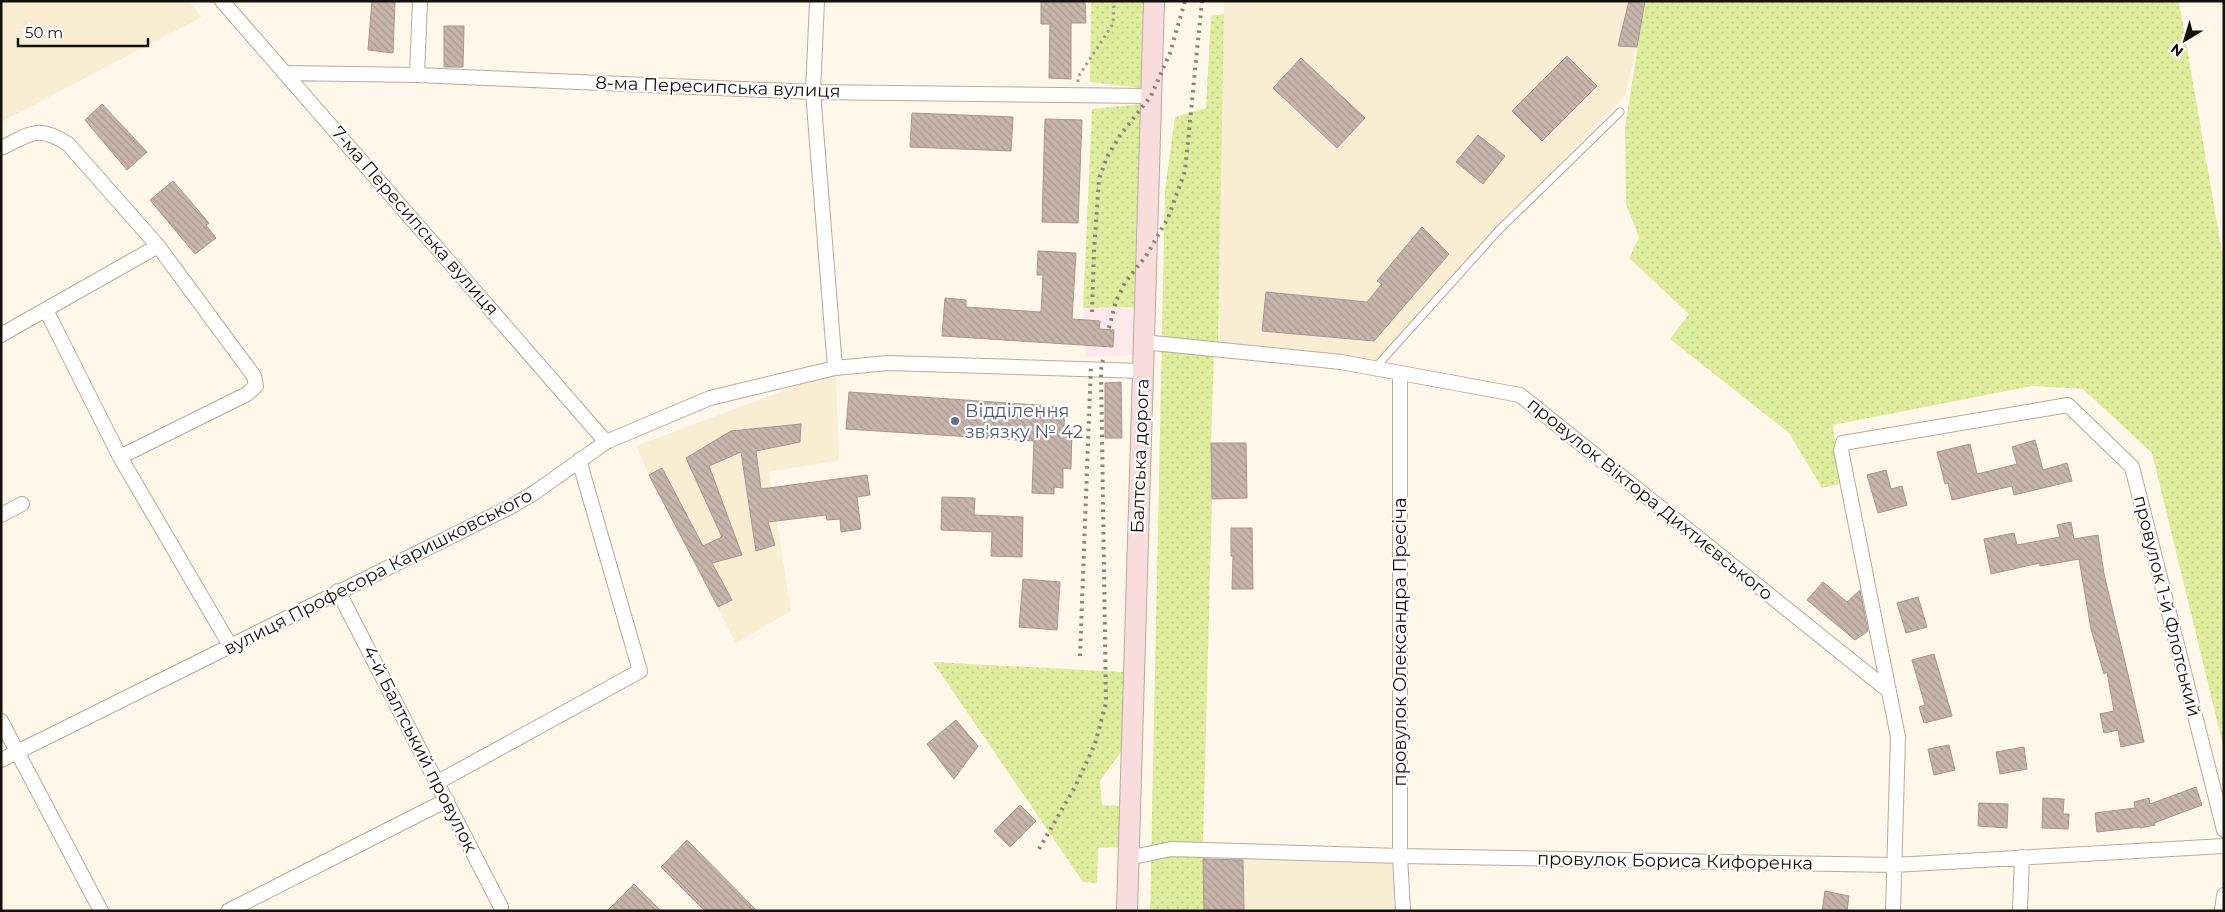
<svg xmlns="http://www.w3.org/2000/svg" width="2225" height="912" viewBox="0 0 2225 912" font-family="Montserrat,sans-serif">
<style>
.commercial{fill:#fde8ec}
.built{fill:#f9edd4}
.grass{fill:url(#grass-dots)}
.building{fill:url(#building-back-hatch);stroke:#a8968d}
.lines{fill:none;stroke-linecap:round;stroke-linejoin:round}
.service-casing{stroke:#b4ac9c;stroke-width:9}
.minor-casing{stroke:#b4ac9c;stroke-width:16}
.secondary-casing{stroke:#b4ac9c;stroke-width:22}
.path{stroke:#a29c91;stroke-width:3;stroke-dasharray:2.5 4;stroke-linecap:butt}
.service{stroke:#fff;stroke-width:7}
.minor{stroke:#fff;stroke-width:14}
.secondary{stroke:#f9dcdc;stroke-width:20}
.rail{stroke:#8a857b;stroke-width:4;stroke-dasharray:2.5 5;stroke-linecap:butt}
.service-dot{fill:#5c6f8a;stroke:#fff;stroke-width:2}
.labels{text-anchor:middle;stroke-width:4.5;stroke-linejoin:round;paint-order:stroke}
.street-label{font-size:18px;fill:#14110b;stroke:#fff}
.service-label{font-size:18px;fill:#4e5e75;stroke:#fff;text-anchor:start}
</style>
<defs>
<pattern id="grass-dots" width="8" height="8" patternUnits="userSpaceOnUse" patternTransform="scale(1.25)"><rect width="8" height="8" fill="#deed9d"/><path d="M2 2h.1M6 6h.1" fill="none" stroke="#beca86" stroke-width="1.8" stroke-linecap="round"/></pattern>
<pattern id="building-back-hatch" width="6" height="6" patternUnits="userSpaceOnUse" patternTransform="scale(1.25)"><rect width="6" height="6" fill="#c7b5ab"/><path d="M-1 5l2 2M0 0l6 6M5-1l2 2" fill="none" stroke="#aa9b92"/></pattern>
</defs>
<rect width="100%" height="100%" fill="#fff7e9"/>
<path class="commercial" d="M1134,307L1135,355L1085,357L1083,308Z"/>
<path class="built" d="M1,1H189L202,17L1,122Z
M1224,1H1645L1637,47L1625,96L1496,228L1373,365L1218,348Z
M836,371L839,460L769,472L791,611L736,643L649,475L636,446Z
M1203,854L1397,859L1400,911H1204Z"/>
<path class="grass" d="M1091,1H1143L1142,88L1090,82Z
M1645,1H2179L2224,264V749L2152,453L2083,389L2032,386L1833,425L1840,484L1822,488L1789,433L1670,339L1689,314L1629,258L1639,237L1626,204L1625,128Z
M1224,14L1218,348L1214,353L1211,443L1212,499L1203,845L1204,911H1150L1165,190L1175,117L1206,108L1211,16Z
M1140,104L1134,307L1083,308L1092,109Z
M933,662L1123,672V749L1100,781L1102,805L1125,806V847L1098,848L1097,883L1083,882Z"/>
<path class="building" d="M372,1H395L393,53L368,50Z
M1041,1H1085L1086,23H1071V79L1049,78L1050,24H1041Z
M1629,1H1645L1637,47L1618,46Z
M444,26H464L463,67H444Z
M1567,56L1597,86L1542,141L1512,111Z
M1301,58L1365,118L1337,148L1273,88Z
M102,104L147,152L127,170L85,120Z
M912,113L1013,117L1011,151L910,147Z
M1045,119L1082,120L1078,223L1042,222Z
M1478,135L1505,156L1483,184L1456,162Z
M173,181L209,223L206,225L216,238L195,254L150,200Z
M1422,227L1449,254L1374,341L1262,331L1266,292L1367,302L1382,284L1377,281Z
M1038,251L1076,253L1072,319L1100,321L1099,329L1114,330L1113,347L942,336L945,298L966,300V307L1041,312L1043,275H1037Z
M1121,382L1122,438H1105V383Z
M849,392L1065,407L1064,427H1072L1071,469L1063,468V488L1054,487V494L1032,493L1034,441L846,429Z
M801,424L800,442L756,451L761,489L867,475L870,495L857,497L861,529L841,532L840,519L827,520L826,515L768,522L775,545L756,551L741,452L709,466L742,555L712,563L732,600L718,607L649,475L662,468L703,546L722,537L686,458L731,431Z
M2035,440L2043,470L2067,463L2072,481L2014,495L2012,486L1952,500L1948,483L1945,484L1937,452L1970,444L1977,474L2017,464L2012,447Z
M1211,443H1246L1247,498L1212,499Z
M1886,470L1891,489L1902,486L1907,505L1878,513L1867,475Z
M942,497L975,498L974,515L1023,517L1022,557L991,556L992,532L941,530Z
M2071,522L2074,539L2098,535L2104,574L2144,742L2121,747L2118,730L2104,733L2100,714L2114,711L2107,672L2104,674L2091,629L2079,559L2040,566V563L1991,574L1984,539L2014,533L2017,545L2060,537L2057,525Z
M1231,528H1252L1253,589H1232L1233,556H1231Z
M1023,579L1060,582L1057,630L1019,627Z
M1823,582L1847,602L1860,590L1868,631L1855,640L1807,600Z
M1918,597L1927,627L1906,633L1897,603Z
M1934,654L1952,716L1924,723L1919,707L1925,705L1912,660Z
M956,720L978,746L954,779L927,744Z
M1949,745L1955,770L1934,775L1928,749Z
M2024,747L2027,769L2000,774L1996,752Z
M2196,787L2202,805L2154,823L2155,825L2140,828V827L2097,832L2095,813L2135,808L2134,802L2149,798L2150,804Z
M2043,798L2064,799L2063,814H2069L2068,829L2042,828Z
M1979,803L2008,804L2007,828L1978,826Z
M1020,805L1036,821L1010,847L994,831Z
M687,840L757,911H705L661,867Z
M1203,859L1243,860L1244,911H1204Z
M634,884L661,911H607Z
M1825,891L1849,896L1847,911H1822Z"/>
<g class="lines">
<g class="service-casing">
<path id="service" d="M1375,368L1498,231L1620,112"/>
</g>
<g class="minor-casing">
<path id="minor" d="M222,1L606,442
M817,1L813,92L835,368
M286,73L417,75L813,92L1151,96
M417,75L420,1
M1,148C31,134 37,124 68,144L158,246L254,376L256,386L247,394L120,457
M46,310L120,457L231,647
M1,335L158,246
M1143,342L1341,362L1520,395L1889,691
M1400,373V856L1403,911
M1,515L22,504
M338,591L501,907
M1,721L101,911
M1,760L512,506L534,493L606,442L710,398L835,368L888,363L1142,371
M438,782L640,671L579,460
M1128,858L1171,849L1400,856L1894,865L2224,846
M228,911L447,800
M1893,911L1898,737L1841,450L1843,443L2068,405L2132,467L2224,830
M2020,911L2022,857
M2222,911L2224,895"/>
</g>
<g class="secondary-casing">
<path id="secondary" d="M1127,911L1154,1"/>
</g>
<path class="path" d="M1078,82V77L1113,24L1114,1"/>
<use href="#service" class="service"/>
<use href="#minor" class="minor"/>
<use href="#secondary" class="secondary"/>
<path class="rail" d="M1092,312L1094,252L1099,179L1107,157L1121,134L1151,96L1170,53L1185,1
M1109,328L1116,301L1126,281L1146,256L1168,218L1185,171L1202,1
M1080,656L1091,364
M1039,849L1075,787L1095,744L1106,703L1101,370L1103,359"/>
</g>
<circle class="service-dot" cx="955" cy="421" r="5"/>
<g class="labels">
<g class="street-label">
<text transform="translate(718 87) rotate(2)" y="6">8-ма Пересипська вулиця</text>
<text transform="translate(415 221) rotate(49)" y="6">7-ма Пересипська вулиця</text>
<text transform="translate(1140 456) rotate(-88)" y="6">Балтська дорога</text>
<text transform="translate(1650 499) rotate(39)" y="6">провулок Віктора Дихтиєвського</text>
<text transform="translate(378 572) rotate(-27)" y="6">вулиця Професора Каришковського</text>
<text transform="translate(2167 606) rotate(76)" y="6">провулок 1-й Флотський</text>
<text transform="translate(1400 642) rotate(-90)" y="6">провулок Олександра Пресіча</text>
<text transform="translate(420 749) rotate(63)" y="6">4-й Балтський провулок</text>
<text transform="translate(1675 861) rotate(1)" y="6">провулок Бориса Кифоренка</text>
</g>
<g class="service-label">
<text x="965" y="417">Відділення<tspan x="965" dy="21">зв'язку № 42</tspan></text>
</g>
</g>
<rect width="2225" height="912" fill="none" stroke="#14110b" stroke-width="5"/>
<g transform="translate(2185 40) rotate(218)" stroke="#ffffff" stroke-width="4" paint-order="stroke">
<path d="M0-4L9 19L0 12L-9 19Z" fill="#14110b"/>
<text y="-8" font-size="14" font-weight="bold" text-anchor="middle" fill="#14110b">N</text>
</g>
<path d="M18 38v8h130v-8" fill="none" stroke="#14110b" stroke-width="2.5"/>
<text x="25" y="38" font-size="15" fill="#14110b" stroke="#ffffff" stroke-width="4" paint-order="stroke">50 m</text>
</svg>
